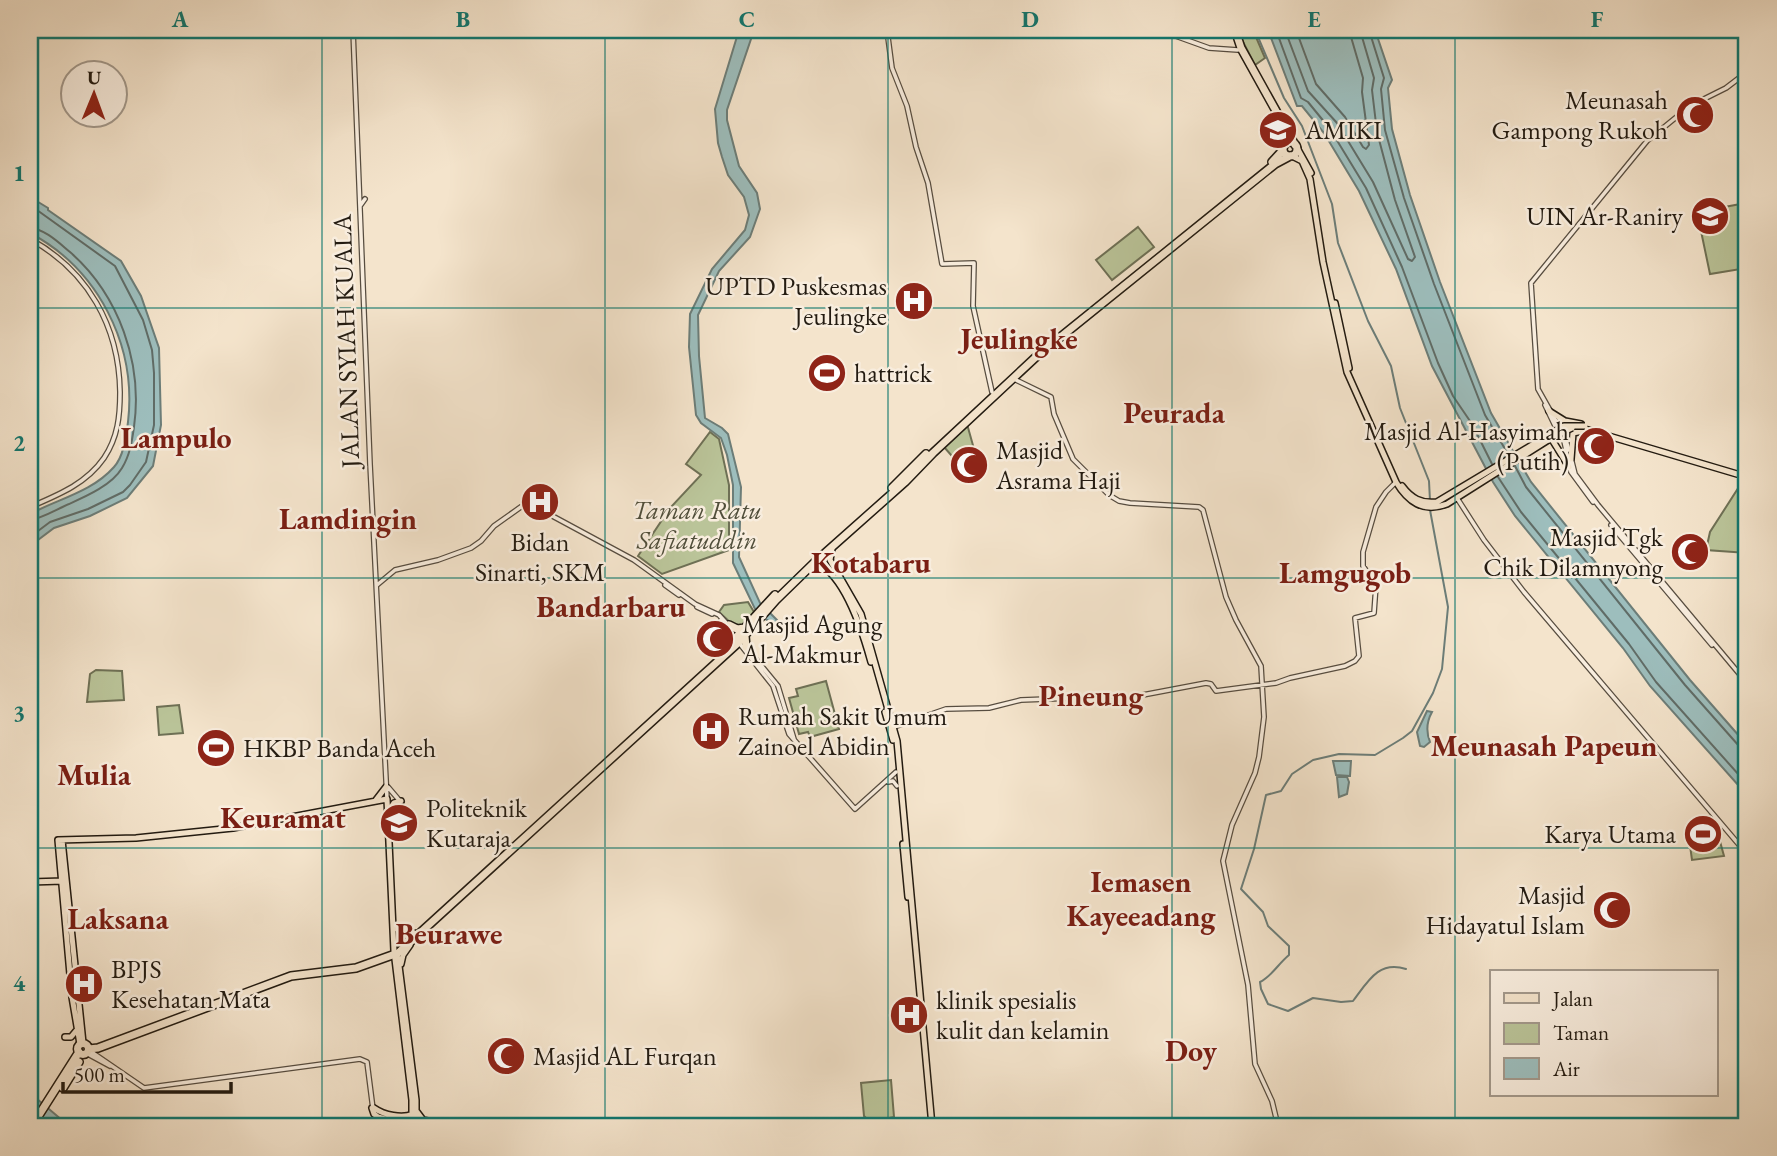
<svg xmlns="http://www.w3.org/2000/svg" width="1777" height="1156" viewBox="0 0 1777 1156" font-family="'EB Garamond',serif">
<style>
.green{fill:#bac499;stroke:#6e7055;stroke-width:2}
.water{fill:#9dbebd;stroke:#6c7d78;stroke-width:2}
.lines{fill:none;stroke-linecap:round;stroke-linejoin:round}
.shore{stroke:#606c67;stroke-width:2}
.stream{stroke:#6c7d78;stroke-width:2}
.minor-casing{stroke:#574d40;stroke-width:6}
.major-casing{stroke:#231b11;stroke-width:8}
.highway-casing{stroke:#231b11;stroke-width:10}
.minor{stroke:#f8edde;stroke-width:3.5}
.major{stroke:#f4e4cc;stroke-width:5}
.highway{stroke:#f4e4cc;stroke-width:7}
.major-bridge-casing{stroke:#231b11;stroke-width:8;stroke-linecap:butt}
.major-bridge{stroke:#f4e4cc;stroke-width:5}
.grid{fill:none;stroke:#0f766e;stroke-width:2;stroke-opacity:0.55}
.labels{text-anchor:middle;stroke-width:5;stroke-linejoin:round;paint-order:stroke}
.poi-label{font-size:26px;fill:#231b11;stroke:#f8edde;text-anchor:start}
.street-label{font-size:26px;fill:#231b11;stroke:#f8edde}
.park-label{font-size:26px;font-style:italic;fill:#504e3a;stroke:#f8edde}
.quarter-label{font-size:30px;font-weight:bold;fill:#7a1f14;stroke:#f8edde}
.neatline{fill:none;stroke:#0f766e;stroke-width:2.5}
.grid-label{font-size:23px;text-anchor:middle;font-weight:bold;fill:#0f766e}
</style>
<rect width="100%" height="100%" fill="#f4e4cc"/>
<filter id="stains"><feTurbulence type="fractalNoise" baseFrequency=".00286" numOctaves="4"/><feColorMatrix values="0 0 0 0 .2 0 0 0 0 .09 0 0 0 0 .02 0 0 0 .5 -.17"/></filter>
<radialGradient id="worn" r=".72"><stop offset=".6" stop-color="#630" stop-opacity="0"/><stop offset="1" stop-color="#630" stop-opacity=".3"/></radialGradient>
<path class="green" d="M1240,30H1253L1265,58L1255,65L1241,38Z
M1746,203L1747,268L1710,274L1697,212Z
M1138,227L1154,247L1112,280L1096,260Z
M967,424L976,456L966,457L959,464L944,447Z
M710,432L719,439L729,485V550L662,574L638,556L670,508L701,475L686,464Z
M1744,479L1747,480V553L1706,550L1710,532Z
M748,602L754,612L745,626H734L719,612L724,605Z
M96,670L122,671L124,700L87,702L90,674Z
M826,681L839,729L810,737L808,732L799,734L789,698L798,696L796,689Z
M179,705L183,733L159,735L157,707Z
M1707,818L1716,827L1724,856L1692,860L1687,824Z
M891,1080L894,1117L870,1122L864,1116L861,1083Z"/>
<path class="water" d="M739,30H752L751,39L727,110V120L739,166L757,193L760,209L750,237L719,271L698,315L699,356L705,418L722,428L728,434L741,487L739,557L760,603L777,620L775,624L765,619L755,609L733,563V485L727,455L721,438L701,423L696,415L689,347L690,314L712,269L745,230L749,215L744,197L728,175L722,157L718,143L715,109Z
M1268,30H1375L1392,80L1388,88L1392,129L1410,195L1440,282L1491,413L1531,482L1690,680L1747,745V795L1650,686L1623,648L1515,516L1493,482L1432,366L1396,269L1359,191L1324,133L1302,106H1297Z
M30,197L48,208V210L121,261L141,296L159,348L161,425L153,466L127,498L90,516L54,528L30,546V514C58,499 92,492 114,467C124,456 126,436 128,422C137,345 98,269 30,233Z
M1427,711L1432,712C1427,721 1426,732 1430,742L1424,747L1420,746L1417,732Z
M1333,761H1351L1350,776L1336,775Z
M1337,777H1347L1349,782L1347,794L1339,797Z
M30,1093L69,1126H30Z"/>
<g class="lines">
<path class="shore" d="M1276,30L1301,98L1308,102L1330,129L1366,188L1402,267L1438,363L1453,396L1472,424L1492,464
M1285,30L1308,91L1337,123L1373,182L1408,259L1412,261L1415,257L1395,200L1377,132L1372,90L1374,78L1360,30
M1296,30L1316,84L1345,117L1363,147L1366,149L1369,145L1362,92L1363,78L1349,30
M1369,30L1384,78L1381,89L1385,130L1404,198L1434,284L1485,415L1508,454
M30,205L115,266L143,320L152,350L154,373V425L146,462L130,485L123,492L88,509L50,522L30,537
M30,228C45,229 59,243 70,252C119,295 143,363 134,427C132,441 130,455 122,468C112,485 87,496 69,504C57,509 43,518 30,520
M1515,466L1526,487L1685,685L1739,746L1747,749
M1498,477L1521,512L1629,644L1656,682L1747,784"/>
<path class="stream" d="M1255,30L1284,98L1302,126L1332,204L1338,243L1368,321L1391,366L1400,408L1429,481L1430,501
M1406,969C1379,960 1368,981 1353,1001L1341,1002L1313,998L1288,1011L1268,1004L1261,989L1260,982C1272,976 1278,964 1289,955V946L1268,926L1263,912L1241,889L1254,849L1266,795L1281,791L1292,774L1313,760L1339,754L1375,755L1403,738L1412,731L1433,693L1442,669L1448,607L1430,510"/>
<g class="minor-casing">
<path id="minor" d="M353,30L370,464L387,799
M887,30L892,68L907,106L916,147L928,183L942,264L974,263L973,306L992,392
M1086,30L1098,33L1122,30
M1159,30L1209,48L1238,50
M360,206L365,199
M30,239C88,271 119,326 120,392C120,416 118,437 104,458C86,484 58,495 30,507
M1014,379L1051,397L1054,414L1073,459L1109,495L1119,501L1130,503L1199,507L1203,510L1226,597L1236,620L1261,666L1264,717L1259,757L1255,773L1232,825L1223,861L1248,985L1255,1064L1272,1101L1278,1126
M1545,405L1558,432
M1564,441L1571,472L1593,502
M1569,450L1565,437L1538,389L1531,283L1647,141L1690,106L1726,88L1747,72
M1571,458L1575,474L1598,505L1747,683
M1457,498L1484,540L1524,592L1747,854
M1611,525L1712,645
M377,585L395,570L438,560L471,548L481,541L494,526L532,499L545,512L634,560L695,604L719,615L728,625
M665,585L679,595
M697,607L712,614
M721,620L773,686L789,734L855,809L896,772
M746,647L778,686L794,739
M894,727L946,709L989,708L1021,700L1074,698L1111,701L1206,683L1211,684L1216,691L1276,683L1290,678L1345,666L1355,661L1359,656L1355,618L1374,613L1376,585L1363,566V552L1376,507L1386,492L1396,482
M888,782L893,781L897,786
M388,787L399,800
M90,1051L144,1088L360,1059L367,1062L373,1109
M86,1053L110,1066
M388,1117L408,1121
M420,1123L434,1126"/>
</g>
<g class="major-casing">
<path id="major" d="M1296,146L1311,173
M1292,156L1302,161L1310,179L1323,262L1347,372L1396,482C1408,502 1423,513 1447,504L1553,437
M1335,303L1349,368
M1549,411L1565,421L1581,424
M1585,429L1747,477
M1551,438L1569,467
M1571,459L1573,433L1588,430
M1402,486C1411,498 1421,504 1437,502L1552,433
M832,548L830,560L861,614L897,741L932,1126
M815,562C845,574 863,633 871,662
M885,712L893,740
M376,800L386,787
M388,812L394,803L401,801
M62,840L83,1043
M903,844L908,897
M30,882L63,881
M397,928L401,936L414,933
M398,958L416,1100V1126
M401,964L403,955L410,945
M65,1037H71L76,1031
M80,1044L72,997L58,840L136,838L233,828L387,799L394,951L412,1100V1126
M372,1108L374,1114L378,1117L410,1126
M374,1108C384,1115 402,1119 413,1114
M417,1112L423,1120L452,1126"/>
</g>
<g class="highway-casing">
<path id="highway" d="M1235,30L1241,48L1295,145
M1282,126L1285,133L1284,146
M1283 149a7 7 0 1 1 14 0a7 7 0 1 1-14 0Z
M1272,162L1283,150
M892,488L926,454
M729,625L737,629L745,628
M745,636L746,647
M729,645L775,595
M77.5 1049a5.5 5.5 0 1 1 11 0a5.5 5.5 0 1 1-11 0Z
M89,1049L98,1048L291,976L356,968L398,953L738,643L776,600L815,562L905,482L933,453L1037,356L1275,164L1290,156
M63,1088L79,1062
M32,1126L79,1052"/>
</g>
<use href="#minor" class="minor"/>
<use href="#major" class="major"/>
<use href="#highway" class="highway"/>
<g class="major-bridge-casing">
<path id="major-bridge" d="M1552,433L1564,426H1585
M1553,437L1572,428"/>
</g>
<use href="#major-bridge" class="major-bridge"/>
</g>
<path class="grid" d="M322,30V1126M605,30V1126M888,30V1126M1172,30V1126M1455,30V1126M30,308H1747M30,578H1747M30,848H1747"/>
<defs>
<g id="mosque-disc" transform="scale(2.0125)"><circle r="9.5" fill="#8f2418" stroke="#f8edde"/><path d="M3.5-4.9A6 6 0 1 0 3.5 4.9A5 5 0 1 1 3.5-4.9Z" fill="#fff"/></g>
<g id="university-disc" transform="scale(2.0125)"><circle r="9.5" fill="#8f2418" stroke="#f8edde"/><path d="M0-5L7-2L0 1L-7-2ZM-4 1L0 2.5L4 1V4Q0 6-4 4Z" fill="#fff"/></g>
<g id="hospital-disc" transform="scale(2.0125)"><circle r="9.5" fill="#8f2418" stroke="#f8edde"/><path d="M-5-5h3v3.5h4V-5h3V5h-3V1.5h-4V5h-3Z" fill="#fff"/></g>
<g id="stadium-disc" transform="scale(2.0125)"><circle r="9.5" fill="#8f2418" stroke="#f8edde"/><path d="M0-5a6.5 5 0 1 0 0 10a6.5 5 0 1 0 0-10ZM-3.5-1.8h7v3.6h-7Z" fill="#fff"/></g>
</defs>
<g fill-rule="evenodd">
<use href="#mosque-disc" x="1695" y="115"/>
<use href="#university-disc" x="1278" y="130"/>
<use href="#university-disc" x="1710" y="216"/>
<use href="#hospital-disc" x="914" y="301"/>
<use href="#stadium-disc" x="827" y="373"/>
<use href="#mosque-disc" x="1596" y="446"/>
<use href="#mosque-disc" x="969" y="465"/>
<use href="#hospital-disc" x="540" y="502"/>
<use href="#mosque-disc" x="1690" y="552"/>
<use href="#mosque-disc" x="715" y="639"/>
<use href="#hospital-disc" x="711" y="731"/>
<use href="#stadium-disc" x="216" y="748"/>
<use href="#university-disc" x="399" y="823"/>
<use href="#stadium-disc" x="1703" y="834"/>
<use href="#mosque-disc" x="1612" y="910"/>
<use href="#hospital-disc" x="84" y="984"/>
<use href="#hospital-disc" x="909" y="1015"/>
<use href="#mosque-disc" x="506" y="1056"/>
</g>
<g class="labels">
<g class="poi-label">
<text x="1668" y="109" text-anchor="end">Meunasah<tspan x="1668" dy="30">Gampong Rukoh</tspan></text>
<text x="1305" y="139">AMIKI</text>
<text x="1683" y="225" text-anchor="end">UIN Ar-Raniry</text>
<text x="887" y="295" text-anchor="end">UPTD Puskesmas<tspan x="887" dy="30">Jeulingke</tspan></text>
<text x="854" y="382">hattrick</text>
<text x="1569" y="440" text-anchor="end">Masjid Al-Hasyimah<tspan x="1569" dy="30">(Putih)</tspan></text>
<text x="996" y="459">Masjid<tspan x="996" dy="30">Asrama Haji</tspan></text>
<text x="1663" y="546" text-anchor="end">Masjid Tgk<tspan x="1663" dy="30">Chik Dilamnyong</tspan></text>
<text x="540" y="551" text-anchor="middle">Bidan<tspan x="540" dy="30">Sinarti, SKM</tspan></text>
<text x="742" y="633">Masjid Agung<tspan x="742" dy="30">Al-Makmur</tspan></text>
<text x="738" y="725">Rumah Sakit Umum<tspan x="738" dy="30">Zainoel Abidin</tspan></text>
<text x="243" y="757">HKBP Banda Aceh</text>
<text x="426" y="817">Politeknik<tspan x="426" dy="30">Kutaraja</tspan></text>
<text x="1676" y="843" text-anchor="end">Karya Utama</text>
<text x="1585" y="904" text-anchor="end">Masjid<tspan x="1585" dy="30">Hidayatul Islam</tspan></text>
<text x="111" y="978">BPJS<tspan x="111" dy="30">Kesehatan Mata</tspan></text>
<text x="936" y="1009">klinik spesialis<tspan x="936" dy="30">kulit dan kelamin</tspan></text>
<text x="533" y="1065">Masjid AL Furqan</text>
</g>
<g class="street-label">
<text transform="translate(346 341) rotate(-92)" y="9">JALAN SYIAH KUALA</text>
</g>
<g class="park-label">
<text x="697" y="519">Taman Ratu<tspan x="697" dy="30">Safiatuddin</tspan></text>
</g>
<g class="quarter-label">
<text x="1019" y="349">Jeulingke</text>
<text x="1174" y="423">Peurada</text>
<text x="176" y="448">Lampulo</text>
<text x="348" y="529">Lamdingin</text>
<text x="871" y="573">Kotabaru</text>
<text x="1345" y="583">Lamgugob</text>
<text x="611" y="617">Bandarbaru</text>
<text x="1091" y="706">Pineung</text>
<text x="1544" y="756">Meunasah Papeun</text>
<text x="94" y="785">Mulia</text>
<text x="283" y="828">Keuramat</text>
<text x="1141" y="892">Iemasen<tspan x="1141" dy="34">Kayeeadang</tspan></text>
<text x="118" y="929">Laksana</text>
<text x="449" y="944">Beurawe</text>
<text x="1191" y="1061">Doy</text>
</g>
</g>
<rect width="1777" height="1156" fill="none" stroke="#f4e4cc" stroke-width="77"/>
<rect x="1490" y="970" width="228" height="126" fill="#f8edde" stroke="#a3998c" stroke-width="2"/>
<rect x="1504" y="993" width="35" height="10" fill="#f4e4cc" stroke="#a3998c" stroke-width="2"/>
<text x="1553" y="1006" font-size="21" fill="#231b11">Jalan</text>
<rect x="1504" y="1023" width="35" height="21" fill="#bac499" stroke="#a3998c" stroke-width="2"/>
<text x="1553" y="1040" font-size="21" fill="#231b11">Taman</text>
<rect x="1504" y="1058" width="35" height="21" fill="#9dbebd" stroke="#a3998c" stroke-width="2"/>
<text x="1553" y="1076" font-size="21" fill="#231b11">Air</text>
<g transform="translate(94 94) rotate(1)"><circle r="33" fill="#f8edde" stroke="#a3998c" stroke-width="2"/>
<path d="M0-5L12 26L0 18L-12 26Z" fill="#8f2418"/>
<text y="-10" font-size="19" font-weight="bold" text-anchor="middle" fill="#231b11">U</text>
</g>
<path d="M63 1082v10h168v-10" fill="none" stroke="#231b11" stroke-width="3.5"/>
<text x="74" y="1082" font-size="21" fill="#231b11" stroke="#f8edde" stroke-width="5" paint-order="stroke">500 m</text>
<rect x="38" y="38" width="1700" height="1080" class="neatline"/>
<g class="grid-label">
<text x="180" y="27">A</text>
<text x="463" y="27">B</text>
<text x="747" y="27">C</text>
<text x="1030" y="27">D</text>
<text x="1314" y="27">E</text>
<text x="1597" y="27">F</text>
<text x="19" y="181">1</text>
<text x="19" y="451">2</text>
<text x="19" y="721">3</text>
<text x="19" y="991">4</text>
</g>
<rect width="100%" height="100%" filter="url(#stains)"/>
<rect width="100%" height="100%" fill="url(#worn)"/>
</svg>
